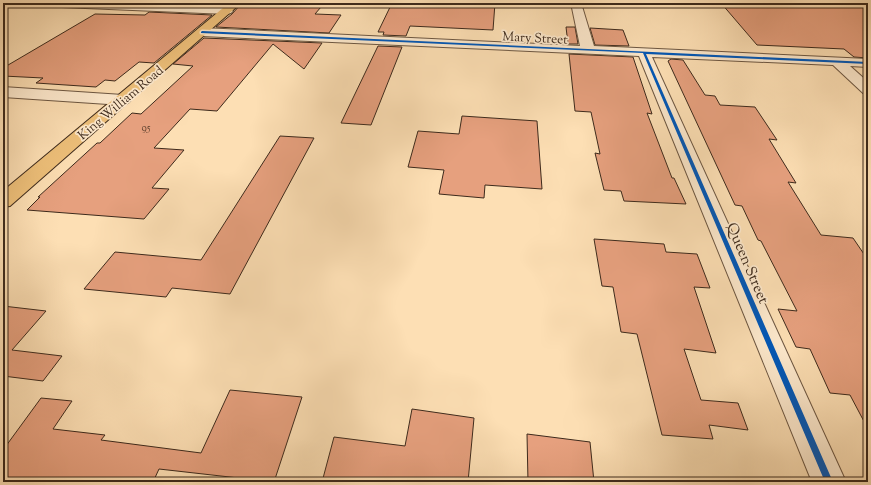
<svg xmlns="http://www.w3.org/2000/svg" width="871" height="485" viewBox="0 0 871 485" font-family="'Sorts Mill Goudy',serif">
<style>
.building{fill:#e6a07e;stroke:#3d2a1c}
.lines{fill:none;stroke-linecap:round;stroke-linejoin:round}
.minor-casing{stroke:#6d5742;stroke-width:2}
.major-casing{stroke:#3d2a1c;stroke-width:2}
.minor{fill:#feeace;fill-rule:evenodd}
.major{fill:#eec07a;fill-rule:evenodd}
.cycleway-casing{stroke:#feeace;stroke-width:3}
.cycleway{fill:#0057b8;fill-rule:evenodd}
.labels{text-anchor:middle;stroke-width:3.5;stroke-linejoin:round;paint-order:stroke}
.far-number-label{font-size:11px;fill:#674834}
.far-street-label{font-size:13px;fill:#3d2a1c;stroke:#feeace}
.street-label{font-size:15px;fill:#3d2a1c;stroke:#feeace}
</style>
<rect width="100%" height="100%" fill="#fddfb4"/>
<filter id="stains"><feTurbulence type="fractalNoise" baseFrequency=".005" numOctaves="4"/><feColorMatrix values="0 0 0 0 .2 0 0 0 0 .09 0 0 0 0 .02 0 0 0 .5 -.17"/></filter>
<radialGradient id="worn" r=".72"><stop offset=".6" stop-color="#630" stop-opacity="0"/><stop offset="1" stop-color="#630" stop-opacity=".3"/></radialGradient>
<path class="building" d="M163,3H227L223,6Z
M242,3H293L291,6L321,7L315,14L341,15L329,33L216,27L232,14Z
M392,3L431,5L432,3H495L493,30L410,26L406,36L383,35L384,32H378Z
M721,3H783L786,5L802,3L815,4L828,3L836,6L860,3L868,6V58L854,57L844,49L757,45Z
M149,12L212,15L154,63L139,62L115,81L105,80L96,87L36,83L43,78L3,76V68L95,14L145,15Z
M566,27H575L578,44H568Z
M590,28L623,30L629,46L595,45Z
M204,38L322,43L304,69L273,44L217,111L190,109L154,148L184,150L152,188L169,189L144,219L27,210L40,197H38L97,143H100L132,113L141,114L193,66L173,64Z
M378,46L402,47L371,125L341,123Z
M569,54L633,57L652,114L647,113L672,178H674L686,204L624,201L621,191L604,190L595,153L600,154L591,112L575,111Z
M671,59L683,60L705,95L715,96L720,105L755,107L777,140L769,139L796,183L788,182L821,235L853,238L868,260V429L850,395L830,393L810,349L796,347L778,309L797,311L761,241L758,240L742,206L735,205L668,61Z
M462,116L537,121L542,189L485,185L484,198L439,194L444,170L408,167L418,131L459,134Z
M280,136L314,138L230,294L172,288L166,297L84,289L115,252L201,260Z
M594,239L664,244L666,252L697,254L710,288L694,287L716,353L684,349L701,400L738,403L748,430L709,425L713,439L662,435L637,334L621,332L613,287L602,286Z
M3,306L46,311L12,350L62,356L43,381L3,376Z
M230,390L302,397L274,482L159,469L153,482H3V450L41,398L72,401L53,429L105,435L101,440L201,453Z
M412,409L474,418L468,482H322L334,437L405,446Z
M527,434L590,442L594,482H528Z"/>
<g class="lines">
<g class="minor-casing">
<path id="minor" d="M33,3H117L227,8L231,9L233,11L231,13L227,14L38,6Z
M571,3H581L594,46L868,59V67L850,66L868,82V94L863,93L833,65L652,57L846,482H812L639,56L202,36L198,35L196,32L198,29L202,28L580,46Z
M3,87L123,95L128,97L131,100L128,103L123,105L3,97Z"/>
</g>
<g class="major-casing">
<path id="major" d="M229,3H241L10,206L3,207V191Z"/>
</g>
<use href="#minor" class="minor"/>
<use href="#major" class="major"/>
<g class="cycleway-casing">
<path id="cycleway" d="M202,31L868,62V64L646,54L833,482H825L643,53L201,33V32Z"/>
</g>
<use href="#cycleway" class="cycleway"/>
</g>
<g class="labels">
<g class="far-number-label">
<text x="146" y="131">95</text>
</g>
<g class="far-street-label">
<text transform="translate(535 37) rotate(3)" y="5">Mary Street</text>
<text transform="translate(120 102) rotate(-40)" y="5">King William Road</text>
</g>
<g class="street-label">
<text transform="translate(748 263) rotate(67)" y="5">Queen Street</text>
</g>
</g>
<rect width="871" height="485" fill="none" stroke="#fddfb4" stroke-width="16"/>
<rect x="4" y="4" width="863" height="477" fill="none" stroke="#3d2a1c" stroke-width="2"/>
<rect x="8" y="8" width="855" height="469" fill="none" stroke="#3d2a1c"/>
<rect width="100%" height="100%" filter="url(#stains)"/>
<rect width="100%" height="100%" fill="url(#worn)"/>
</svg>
